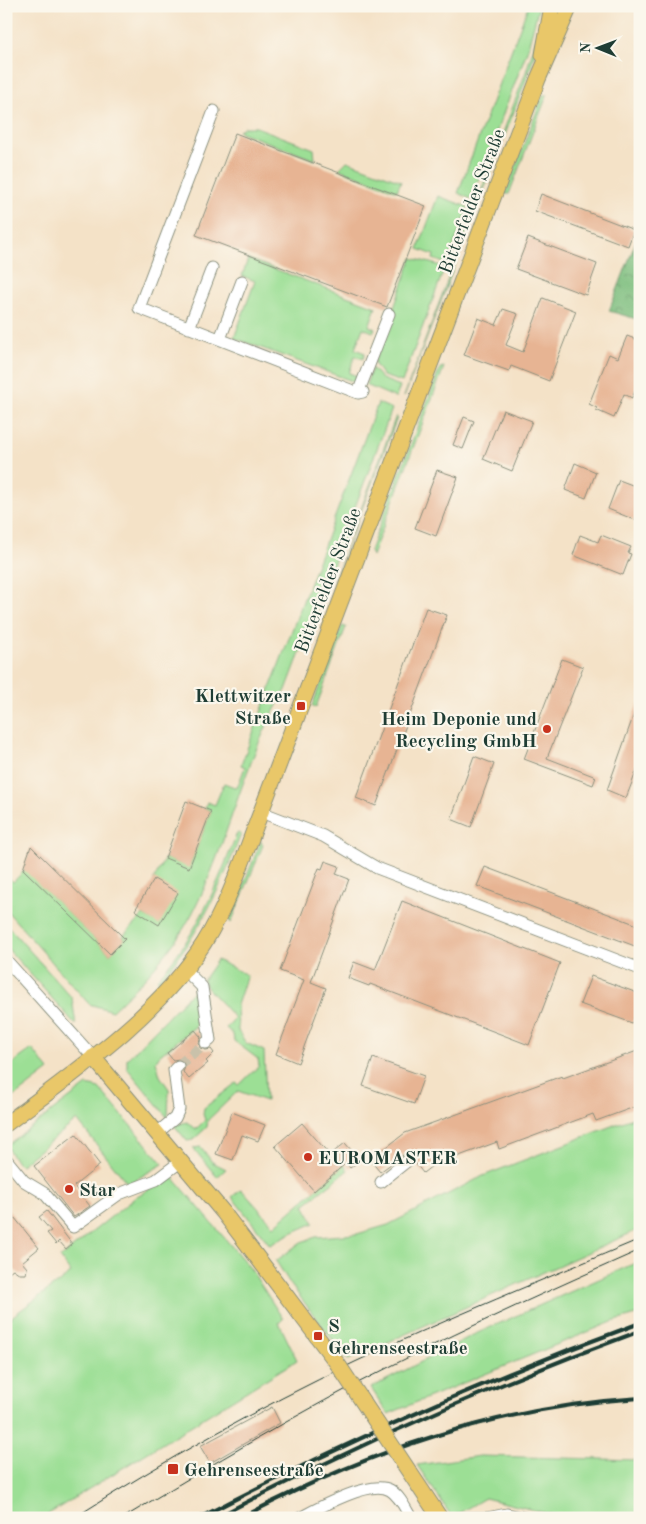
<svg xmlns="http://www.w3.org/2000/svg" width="646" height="1524" viewBox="0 0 646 1524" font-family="'Old Standard TT',serif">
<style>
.grass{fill:#9cdf95;stroke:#5e8e64}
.forest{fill:url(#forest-crowns);stroke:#4e7e59}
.building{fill:#e7b493}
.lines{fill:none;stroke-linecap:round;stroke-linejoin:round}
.minor-tunnel{stroke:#c9c1aa;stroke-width:11;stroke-dasharray:11 5.5;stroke-linecap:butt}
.minor-casing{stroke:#8a907e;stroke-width:13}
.major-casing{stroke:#8a907e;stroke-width:17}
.minor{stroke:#fff;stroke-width:11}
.major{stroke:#e9c769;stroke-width:15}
.tram{stroke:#1f3d34;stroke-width:1}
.rail{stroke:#1f3d34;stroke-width:4}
.major-bridge-casing{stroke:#8a907e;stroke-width:17;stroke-linecap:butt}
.major-bridge{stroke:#e9c769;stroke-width:15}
.poi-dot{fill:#c8321e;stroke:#fbf7ec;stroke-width:2}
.labels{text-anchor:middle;stroke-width:4.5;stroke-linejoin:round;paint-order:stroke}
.street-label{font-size:19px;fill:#1f3d34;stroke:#fbf7ec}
.poi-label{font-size:19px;font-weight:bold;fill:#1f3d34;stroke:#fbf7ec;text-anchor:start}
</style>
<defs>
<pattern id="forest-crowns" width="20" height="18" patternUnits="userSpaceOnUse" patternTransform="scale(1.25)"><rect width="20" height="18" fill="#7dbe7e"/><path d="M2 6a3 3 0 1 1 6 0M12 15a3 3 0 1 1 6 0" fill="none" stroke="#669c68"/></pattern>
</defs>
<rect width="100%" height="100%" fill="#fbf7ec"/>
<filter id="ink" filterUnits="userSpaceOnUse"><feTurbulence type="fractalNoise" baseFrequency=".02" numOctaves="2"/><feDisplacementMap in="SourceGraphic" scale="10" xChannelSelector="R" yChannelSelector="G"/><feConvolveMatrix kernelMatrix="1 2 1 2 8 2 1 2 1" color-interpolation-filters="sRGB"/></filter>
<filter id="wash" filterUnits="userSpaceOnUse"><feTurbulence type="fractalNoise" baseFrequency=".0096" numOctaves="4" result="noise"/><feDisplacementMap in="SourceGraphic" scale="20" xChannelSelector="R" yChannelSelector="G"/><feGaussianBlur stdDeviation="1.12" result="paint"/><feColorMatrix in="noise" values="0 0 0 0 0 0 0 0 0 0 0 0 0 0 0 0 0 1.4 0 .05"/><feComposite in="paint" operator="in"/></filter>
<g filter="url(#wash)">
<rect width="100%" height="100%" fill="#f4e2c7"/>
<path class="grass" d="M528,6H539L527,51L471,199L458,193Z
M546,7L531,67L480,200L478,199L526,72Z
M543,95H547L509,194H505Z
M244,127H256L314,149L315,160L238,131Z
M347,161L401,181L397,191L339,169Z
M438,196L468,207L447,264L433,259L434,255L418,249Z
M473,212L475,213L404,397Z
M412,258L445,267L402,382L383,376L374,363Z
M248,259L376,307L369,326L375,329L373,332L363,328L355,349L365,353L363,359L355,356L349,373L357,376L355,382L234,338L255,281L242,276Z
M444,367L372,556L370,551L440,368Z
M372,368L382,379L400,386L396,398L366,385Z
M378,403L392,409L286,690C243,759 229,843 192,914C172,952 142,982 112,1011L89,1004L6,910L8,877L13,882L25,870L110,954L125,939L123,936L143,915L159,924L154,879L165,858L189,867L211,811L205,808L207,802L215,805L224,783L237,788L245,767L241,765Z
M396,416L397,418L334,581Z
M342,626L346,627L316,707L312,706Z
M237,833L241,834C220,889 198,937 159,981L157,979C197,935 216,888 237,833Z
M261,841L263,845L231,923L229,920Z
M6,924L72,998L76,1025L6,947Z
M217,960L247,975L237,1005L238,1031L246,1043L264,1051L266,1101L238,1091L208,1120L207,1127L193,1140L187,1141L174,1125L187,1122L196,1129L205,1120L203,1114L204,1108L236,1083L239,1085L259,1066L258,1059L234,1041L233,1034L226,1028L235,1018L208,989L203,980Z
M196,988V1026L159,1056L156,1061L160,1076L169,1089L168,1118L127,1068V1059Z
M32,1049L49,1070L6,1103V1068Z
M87,1085L99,1088L163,1164L128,1184L77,1120L21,1165L17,1163L6,1146Z
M640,1115V1229L348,1360L291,1285L276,1261L301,1242L316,1237L357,1234L388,1225L483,1176Z
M201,1147L212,1162L226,1169L217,1177L193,1148Z
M344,1165L348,1170L304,1205L314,1223L289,1234L270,1245L232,1197L241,1189L274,1226Z
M172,1176L250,1268L283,1319L279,1323L297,1360L42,1518H6V1321L71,1273L60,1258L137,1196Z
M640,1261V1314L612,1322L388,1414L371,1388L473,1335Z
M480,1456L640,1460V1518H566L485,1498L452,1517L417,1465Z"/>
<path class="forest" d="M640,231V320L609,311Z"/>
<g id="blocks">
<path class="building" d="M235,133L426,206L387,307L196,235Z
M541,194L634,230L628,246L535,211Z
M528,238L597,264L586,295L516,269Z
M543,298L576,311L549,381L511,366L509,371L464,355L478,318L496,325L503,309L518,314L506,345L523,352Z
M627,336L640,341V379L632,398L624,394L614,418L596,410L597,408L589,404L609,354L618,358Z
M503,410L532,421L512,471L483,459Z
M464,417L474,421L463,449L453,445Z
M575,463L596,472L586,498L565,490Z
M437,470L458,477L436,536L415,528Z
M619,480L640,488V508L635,520L608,509Z
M580,535L598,542L601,535L631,547L628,553L631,554L623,575L573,555Z
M426,608L447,615L376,806L356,798Z
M562,659L583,667L547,758L596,777L593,785L524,759Z
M638,703L640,762L626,798L607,790Z
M474,756L494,764L471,827L451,819Z
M186,801L211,811L189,868L165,858Z
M31,846L125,939L110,954L23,869Z
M325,861L339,866L336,874L349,879L311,982L326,988L298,1063L276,1054L304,980L280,971L319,868L322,869Z
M485,867L640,926V948L477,886Z
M154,879L178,893L159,925L135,910Z
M402,901L560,963L529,1045L370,984L369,986L348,978L354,962L375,970Z
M591,976L640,994V1003L632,1023L580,1004Z
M195,1030L201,1037L199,1043L200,1048L206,1050L211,1049L214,1053L206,1061L208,1063L189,1079L183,1072L185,1067L184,1061L179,1059L173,1060L167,1053Z
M640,1050V1105L596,1121L593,1114L499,1149L497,1142L432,1166L423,1173L407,1152L380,1172L370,1160L405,1133L562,1076L563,1078Z
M373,1058L424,1076L414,1104L363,1086Z
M232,1112L265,1125L258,1141L242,1135L233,1160L216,1154Z
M302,1123L330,1155L345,1143L360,1160L350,1168L346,1163L314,1191L275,1146Z
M76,1134L100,1165L74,1186L90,1206L74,1217L34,1166Z
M6,1207L39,1248L22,1262L27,1268L26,1274H20L13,1269L6,1274Z
M47,1211L72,1244L66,1249L59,1241L56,1244L47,1233L51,1231L39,1217Z
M272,1407L280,1423L210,1463L200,1446Z"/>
</g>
</g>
<g filter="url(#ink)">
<use href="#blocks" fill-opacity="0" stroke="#8a907e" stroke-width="1"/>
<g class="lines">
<path class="minor-tunnel" d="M178,1066L206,1043"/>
<g class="minor-casing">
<path id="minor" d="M214,111L139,308L358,393L363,392
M189,328L212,268
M220,339L242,281
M358,393L389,314
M261,812L323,836L377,868L640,969
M6,960L93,1057
M184,969L202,987L210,1040L206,1043
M157,1133L175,1118L179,1109L174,1070L178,1066
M6,1159L24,1181L44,1193L73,1227L119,1194L156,1180L180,1162
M381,1182L406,1162
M300,1518C318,1508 371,1479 390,1490C400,1496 405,1508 411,1518
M463,1518H487L507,1514L525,1518"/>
</g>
<g class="major-casing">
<path id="major" d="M543,55L552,6
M93,1057L223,1212L337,1363
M6,1124C74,1073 158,1015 204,943C227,906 241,865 256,825L538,79L570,6"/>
</g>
<use href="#minor" class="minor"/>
<use href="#major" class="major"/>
<path class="tram" d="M74,1518C165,1460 258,1408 355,1362C448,1318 545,1279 640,1239
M123,1518C211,1465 301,1411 393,1365C474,1324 557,1287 640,1250"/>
<path class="rail" d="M199,1518C342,1443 489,1378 640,1323
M216,1518C353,1446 495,1384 640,1331
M241,1518C368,1451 496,1407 640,1398"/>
<g class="major-bridge-casing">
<path id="major-bridge" d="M337,1363L440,1518"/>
</g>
<use href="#major-bridge" class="major-bridge"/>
</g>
</g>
<g class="poi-dot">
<rect x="296" y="701" width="10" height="10" rx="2.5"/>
<circle cx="547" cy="729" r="5"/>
<circle cx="308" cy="1157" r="5"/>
<circle cx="69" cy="1189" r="5"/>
<rect x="313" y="1331" width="10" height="10" rx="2.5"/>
<rect x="167" y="1463" width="12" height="12" rx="2.5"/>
</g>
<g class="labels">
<g class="street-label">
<text transform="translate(471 201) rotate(-69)" y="7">Bitterfelder Straße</text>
<text transform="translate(327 580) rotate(-69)" y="7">Bitterfelder Straße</text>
</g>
<g class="poi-label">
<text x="291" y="702" text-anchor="end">Klettwitzer<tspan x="291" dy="22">Straße</tspan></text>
<text x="537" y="725" text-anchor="end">Heim Deponie und<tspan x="537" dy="22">Recycling GmbH</tspan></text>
<text x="318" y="1164">EUROMASTER</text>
<text x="79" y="1196">Star</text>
<text x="328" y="1332">S<tspan x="328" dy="22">Gehrenseestraße</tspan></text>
<text x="184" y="1476">Gehrenseestraße</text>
</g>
</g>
<rect width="646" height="1524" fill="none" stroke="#fbf7ec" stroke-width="25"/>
<g transform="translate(598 48) rotate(271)" stroke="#fbf7ec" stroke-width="4" paint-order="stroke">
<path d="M0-4L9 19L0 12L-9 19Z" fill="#1f3d34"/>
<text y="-8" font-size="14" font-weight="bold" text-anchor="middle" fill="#1f3d34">N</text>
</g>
</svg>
